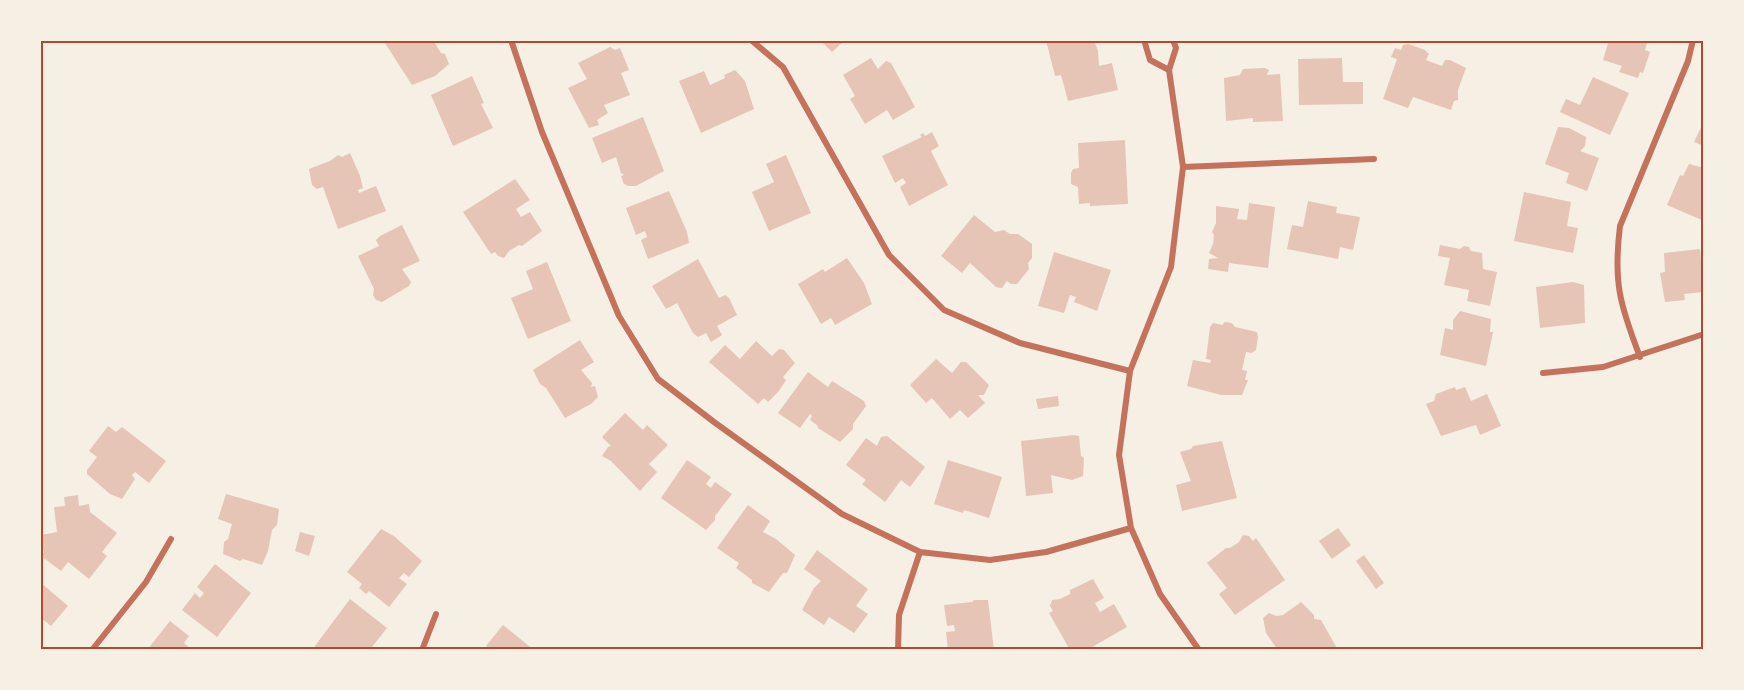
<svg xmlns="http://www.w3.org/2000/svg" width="1744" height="690" viewBox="0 0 1744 690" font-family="Barlow,sans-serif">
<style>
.building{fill:#e6c5b7}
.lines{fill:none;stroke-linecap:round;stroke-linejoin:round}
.minor{stroke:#c5725c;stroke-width:6}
.neatline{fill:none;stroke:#b5482f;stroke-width:2}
</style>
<rect width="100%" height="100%" fill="#f6efe4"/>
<path class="building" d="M383,40H433L441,53L445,54L449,64L435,76L412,85Z
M820,40H845L832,52Z
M1046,40H1094L1098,51L1099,66L1112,63L1118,90L1068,101L1061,75L1055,76Z
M1609,40H1653L1647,43L1645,50L1650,52L1643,73L1640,72L1638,78L1619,72L1622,66L1603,60Z
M1408,44L1425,50L1429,54L1426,60L1442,66L1445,60H1450L1466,68L1458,90V100L1454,101L1451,110L1413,97L1408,108L1383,99L1397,59L1391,57L1395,48L1401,50L1403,45Z
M610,47L615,50L620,48L629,70L621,73L630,95L604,105L608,113L597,120L599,125L589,128L568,88L587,79L578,63Z
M871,58L878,69L886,61L891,63L915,107L893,120L887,110L865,124L850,99L855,96L843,75Z
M1342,58L1343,82H1363V104L1299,105L1298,59Z
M1265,68L1269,70L1267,75L1280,74L1283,121L1253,122V118L1226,121L1224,78L1240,75L1243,69Z
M735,70L745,81L754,109L701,133L679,81L704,71L710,85L725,78L724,75Z
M472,76L484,103L481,104L493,128L453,146L431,95Z
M1593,77L1629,93L1610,135L1560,112L1566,99L1580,105Z
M643,117L664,171L636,186H628L624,184L621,176L624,175L621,173L616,157L602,163L592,138Z
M1704,121V146L1694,142Z
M1558,127L1569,128L1586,137L1585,146L1580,151L1599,158L1587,191L1566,183L1569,173L1545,164Z
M932,132L939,146L931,151L948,185L909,206L900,187L906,183L903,178L895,183L882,156L922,137L920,135L923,133L925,136Z
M1125,140L1128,204L1090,206V203L1079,204L1078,187L1071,184V173L1073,169L1079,168L1078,143Z
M350,153L360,176L363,188L358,190L359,193L376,186L386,211L338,229L323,187L317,189L312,185L309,169L330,161L338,155L342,157Z
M786,155L811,213L769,231L752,192L774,182L766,164Z
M1689,164L1704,168V221L1667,205L1680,175L1683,176Z
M515,179L530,200L516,209L521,217L530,212L542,231L522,246L519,245L509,251L504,258L498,256L495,252L491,254L463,212Z
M669,191L687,232L689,243L648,259L641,240L647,237L645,231L636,235L626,208Z
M1524,192L1571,202L1567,226L1578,228L1573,253L1514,241Z
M1308,201L1337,207L1336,213L1360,217L1353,250L1340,247L1338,259L1287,249L1292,225L1303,227Z
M1249,203L1275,207L1268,268L1229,263L1228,272L1208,269L1209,259L1218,258L1209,253L1213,244L1214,235L1212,232L1216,223V206L1239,209L1237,219L1247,220Z
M974,215L995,232L1004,230L1010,234H1018L1032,244V258L1028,263L1029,269L1017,284H1011L1007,281L1002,288L996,287L970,263L962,273L941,256Z
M402,225L420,261L402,269L411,282L409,286L382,302L376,300L373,295L374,289L358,256L379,246L376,240L380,236Z
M1440,245L1460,249L1464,246L1469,247L1471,251L1482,253L1483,269L1497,272L1490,306L1467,301L1469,290L1444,285L1450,258L1438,256Z
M1700,249L1704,292L1684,294L1685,300L1665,302L1660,273L1665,272L1664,253Z
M1054,252L1111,270L1097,311L1074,302L1076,297L1070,295L1064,313L1038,306Z
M847,258L864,283L872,304L835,325L831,318L821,324L798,284L823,269L825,272Z
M698,259L719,298L725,295L729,298L737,315L717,326L722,335L711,342L706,333L698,337L693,333L677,303L666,309L652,286Z
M547,262L571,321L528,339L511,298L533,289L526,271Z
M1573,282L1584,285L1585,323L1540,328L1536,287Z
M1460,311L1491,319L1490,332H1493L1486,366L1440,355L1445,328L1453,330V320Z
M1225,322L1232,323L1235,327L1257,332L1258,337L1256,350L1252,353L1246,352L1242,370L1247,371L1245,380H1248L1242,395H1221L1187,386L1193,360L1210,363L1211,360L1206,359L1210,327L1213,323L1222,325Z
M580,340L594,362L581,370L592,383L591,387L595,386L598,397L591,404L565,418L546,388L540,384L533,370Z
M756,341L772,356L779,349L784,350L795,363L783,377L786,380L779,391L768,402L764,398L758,404L709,362L725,345L740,359Z
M936,359L952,373L961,362H966L989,385L984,395H978L985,403L968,418L960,410L950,419L932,398L926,403L910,385Z
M808,372L828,387L832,381L864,401L866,406L853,424V429L840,442L818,428V426L810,420L812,416L810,414L800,428L778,413Z
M1455,387L1456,390L1465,387L1471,401L1487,394L1501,426L1480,435L1476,425L1441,436L1426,404L1434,401L1436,394Z
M1058,396L1059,406L1038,409L1036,399Z
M625,413L643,430L647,425L668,445L649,464L657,472L640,491L611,461L602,456L608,447L611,446L602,437Z
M108,426L116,432L122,427L166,461L149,483L135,472L132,475L135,479L122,499L110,494L87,474V470L97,457L89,451Z
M1074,435L1079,436L1081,456L1084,458L1083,476L1072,480L1051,475L1053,493L1026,496L1021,441Z
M887,436L925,467L910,487L901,480L885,502L862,484L866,480L846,465L866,438L877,446L881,437Z
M1222,441L1237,498L1182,511L1176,485L1191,481L1180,452L1191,449L1193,446Z
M687,460L711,477L706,484L711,488L715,482L732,494L715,516V520L706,530L661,498Z
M948,460L1002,477L989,518L964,510L963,513L934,504Z
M226,494L279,509L277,525L272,530L268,551L262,565L243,559L240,561L223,554L224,542L228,539L232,524L218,519Z
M78,495L79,506L89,504L90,512L117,533L102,552L107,556L89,579L68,562L61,571L41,556L44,552L41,535L57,532L54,507L65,506L64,497Z
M748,505L770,521L763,532L776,539L795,555L787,573H783L769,592L752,583V580L736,568L739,563L717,548Z
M1338,528L1351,545L1332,559L1319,541Z
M381,529L394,536L422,561L409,577L404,573L399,578L407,584L389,607L369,591L366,594L359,588L362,584L347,572Z
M300,532L315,536L309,556L295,551Z
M1243,535L1249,536L1253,541L1256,538L1285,580L1235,615L1219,594L1227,588L1207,563L1226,548H1230L1239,542Z
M817,550L868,589L856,606L868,614L854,633L829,617L824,625L802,610L814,588L821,581L804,569Z
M1364,555L1384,583L1376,589L1356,561Z
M215,564L251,593L217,637L182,610L195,593L200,598L204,593L197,587Z
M1093,579L1104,598L1095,603L1100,612L1114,604L1127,627L1087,650H1070L1049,613L1053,611L1050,606L1052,600L1060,599L1070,594V590Z
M40,582L68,606L51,626L40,617Z
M350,599L387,628L372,647L375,650H312Z
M974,600H988L994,650H948L946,632L955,631L954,625L947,626L944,605L972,602Z
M1301,602L1314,615V619L1321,620L1338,650L1277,649L1266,633L1263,618L1269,613L1276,616L1283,615Z
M170,621L189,636L184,643L192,650H147Z
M503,625L534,650H491L486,646Z"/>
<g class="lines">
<path class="minor" d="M511,40L542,132L619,316L658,379L714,422L842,514L920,552L990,560L1046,552L1131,528
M751,40L783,67L889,255L944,310L1020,343L1130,371
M1144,40L1150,60L1169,70
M1173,40L1176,48L1169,70L1183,167L1171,267L1130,371L1119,455L1131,528L1160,594L1199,650
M1183,167L1374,159
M1640,357C1620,305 1613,282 1620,226L1688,61L1693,40
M1543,373L1603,367L1704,334
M92,650L146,582L171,539
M422,650L436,614
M898,650L899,615L920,552"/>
</g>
<rect width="1744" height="690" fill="none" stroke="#f6efe4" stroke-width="84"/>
<rect x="42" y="42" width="1660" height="606" class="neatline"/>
</svg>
